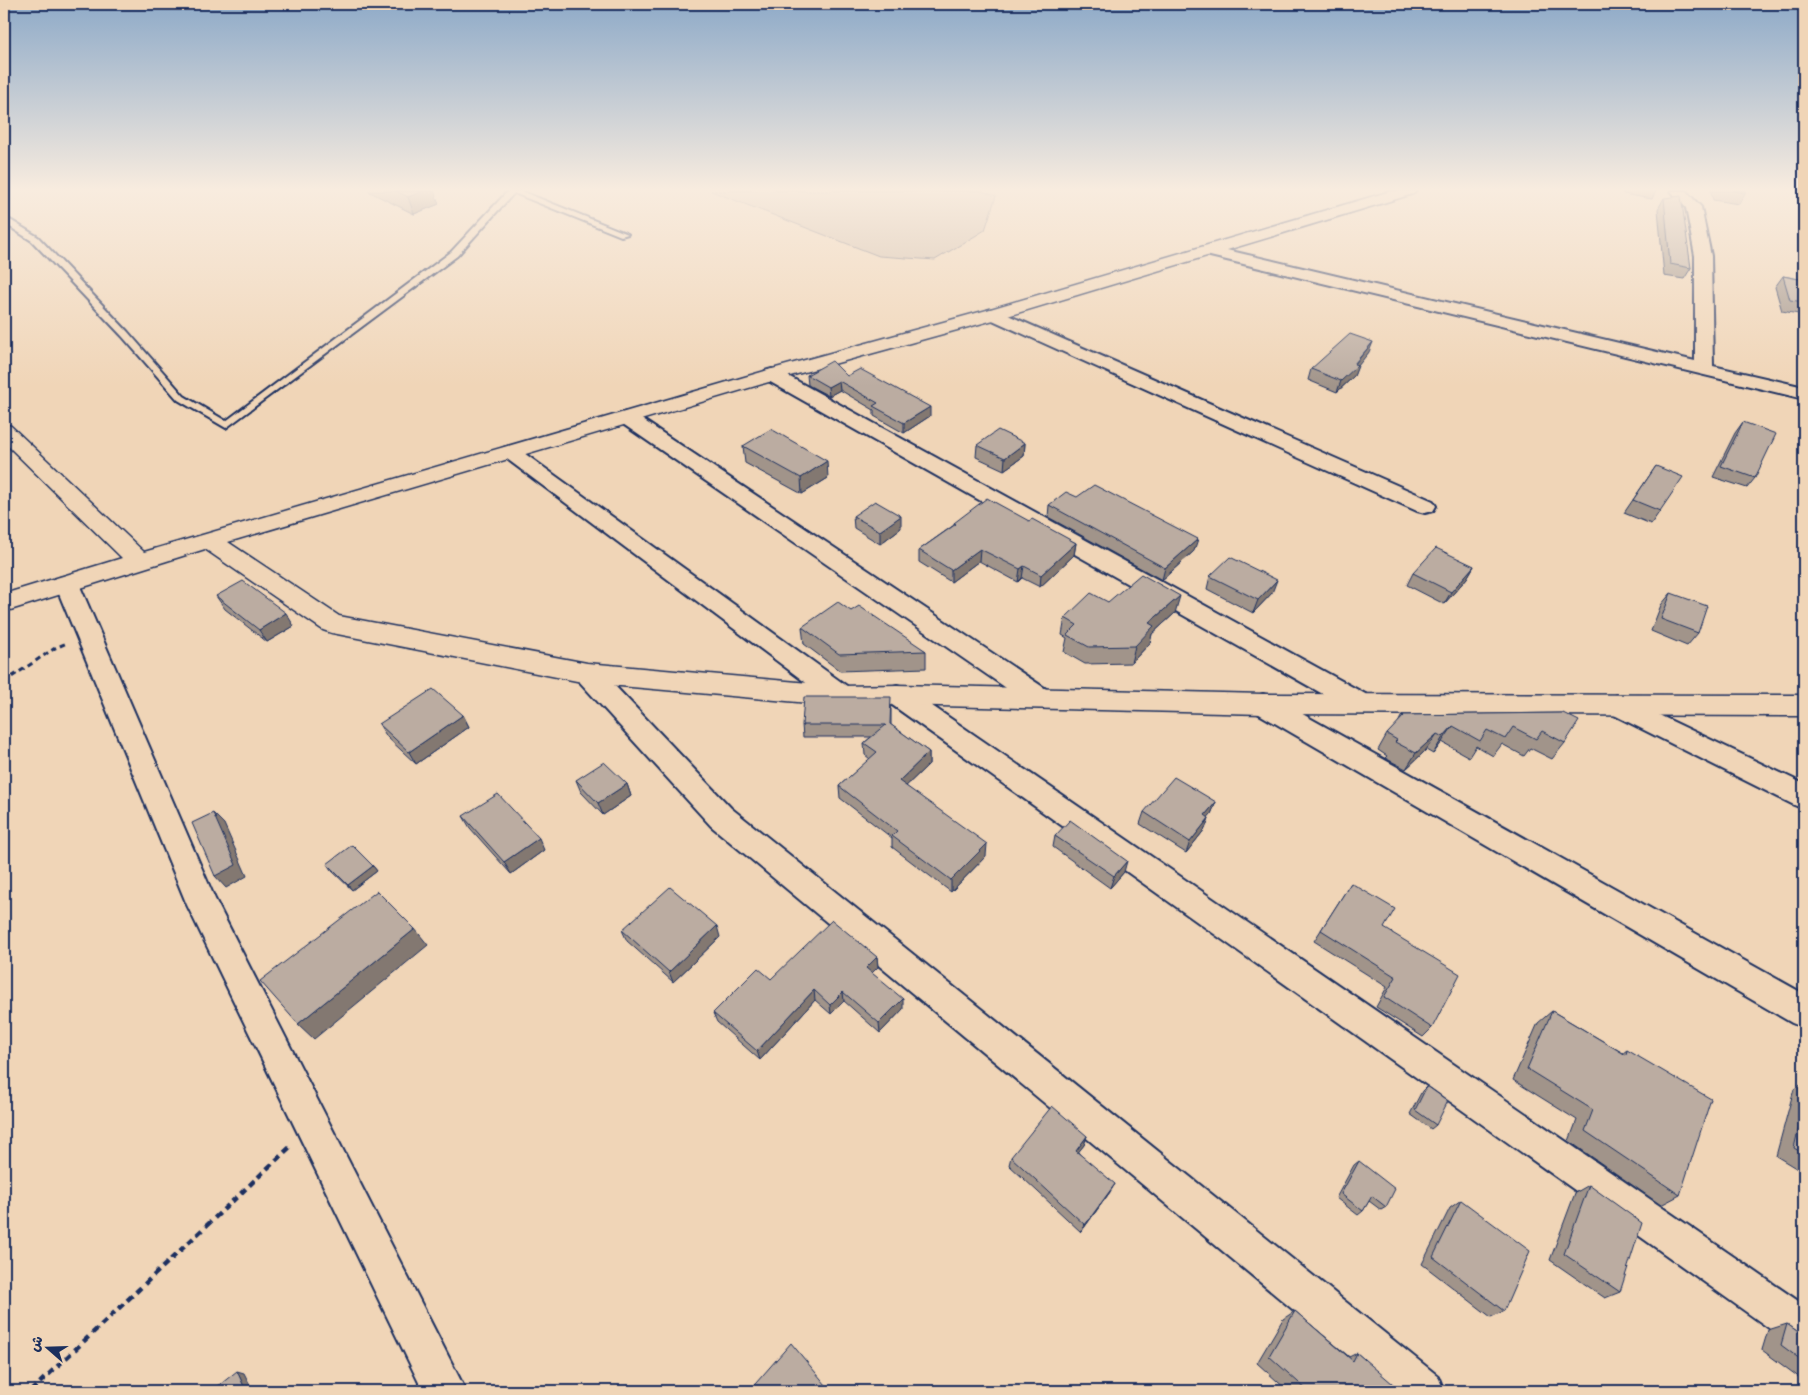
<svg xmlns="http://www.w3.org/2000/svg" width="1808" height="1395" viewBox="0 0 1808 1395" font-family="Pangolin,'Playpen Sans Arabic',sans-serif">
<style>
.green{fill:#d1bdaa;stroke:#767684}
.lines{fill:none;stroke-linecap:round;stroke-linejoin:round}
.lane-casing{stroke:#1b2f5e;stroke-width:4}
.street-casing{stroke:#1b2f5e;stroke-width:4}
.secondary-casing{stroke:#1b2f5e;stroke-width:3}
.path-far1{stroke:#1b2f5e;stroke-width:3;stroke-dasharray:5.5 4;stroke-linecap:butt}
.path{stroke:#1b2f5e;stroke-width:4.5;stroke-dasharray:7 5;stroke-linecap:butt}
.lane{fill:#f0d5b7;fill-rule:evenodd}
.street{fill:#f0d5b7;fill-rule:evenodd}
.secondary{fill:#f0d5b7;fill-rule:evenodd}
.wall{fill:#a1948a;stroke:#1b2f5e}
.shaded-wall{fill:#837871;stroke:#1b2f5e}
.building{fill:#bbaca1;stroke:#1b2f5e}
</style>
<rect width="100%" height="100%" fill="#f0d5b7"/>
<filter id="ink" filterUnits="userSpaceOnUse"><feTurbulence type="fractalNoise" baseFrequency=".02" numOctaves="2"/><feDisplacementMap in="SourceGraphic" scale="10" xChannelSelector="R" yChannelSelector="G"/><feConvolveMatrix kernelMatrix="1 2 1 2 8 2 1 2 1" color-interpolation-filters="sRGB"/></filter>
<g filter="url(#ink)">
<path class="green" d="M711,191H981L996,196L985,230L935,260L879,256Z"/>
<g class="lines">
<g class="lane-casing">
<path id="lane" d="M508,191H521L628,234L621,236L514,193L457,256L226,428L178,400L122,336L32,241L4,223V218H7L38,237L128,332L184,396L226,421L451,252Z"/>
</g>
<g class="street-casing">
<path id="street" d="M1671,191H1686L1701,207L1711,256L1713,366L1804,387V399L1210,256L1204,254L1202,251L1204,248L1210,246L1695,361V256L1686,208Z
M994,309L1433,501L1436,506L1433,511L1425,513L1417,511L988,318L985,314L988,310Z
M772,369L779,371L1369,696L1373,703L1369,710L1360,713L1351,710L765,379L763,375L765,371Z
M627,412L634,414L1049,691L1053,698L1049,705L1040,708L1031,705L620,422L617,418L620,414Z
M510,446L517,448L851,689L855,696L851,703L842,706L833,703L503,456L500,452L503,448Z
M67,576L75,578L79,584L215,899L466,1391H423L187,905L55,584L59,578Z
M587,664L596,666L731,808L1438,1376L1444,1391H1391L711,826L578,680L574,673L578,666Z
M897,685L906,688L1804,1305V1349L1790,1343L888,702L884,695L888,688Z
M1263,694L1272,697L1804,994V1028L1792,1023L1254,711L1250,704L1254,697Z
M1617,695L1804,784V809L1794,805L1608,712L1604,705L1608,698Z"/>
</g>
<g class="secondary-casing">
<path id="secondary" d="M1391,191H1416L1413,194L1001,318L779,379L228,542L339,616L587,663L842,686L897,685L1263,694L1804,695V716L1263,714L897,705L842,706L587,683L332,633L323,630L205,549L4,612V594L122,558L4,442V424L11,426L144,552L765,371L987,310Z"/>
</g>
<path class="path-far1" d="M4,682L55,648L67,643"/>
<path class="path" d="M31,1391L290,1147"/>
<use href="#lane" class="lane"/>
<use href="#street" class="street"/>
<use href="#secondary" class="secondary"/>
</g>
<path class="wall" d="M368,191H434L439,204L414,214Z
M1623,191H1656L1652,199L1623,194Z
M1711,191H1745V193L1739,204L1713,200Z
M1664,198L1691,268L1684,279L1664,276L1658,209Z
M1783,276L1804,280V315L1782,311L1775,287Z
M1369,352L1358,365L1354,376L1337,392L1308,380L1311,369Z
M807,375L847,376L930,416L904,433L874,416V410L840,390L829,396L808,385Z
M1743,422L1755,478L1747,488L1713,477L1735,433Z
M1025,443L1024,456L1004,470L976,457L977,445Z
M743,446L828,478L802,494L745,463Z
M1656,466L1660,511L1651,524L1624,513Z
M1049,505L1194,551L1162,580L1048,517Z
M853,516L901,528L880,544L854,528Z
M1029,521L1076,543L1074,555L1040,587L1022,578L1018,582L979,561L951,582L919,562V550L954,525V523Z
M1474,566L1467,578L1444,604L1407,585L1413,573Z
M1210,576L1272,593L1253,613L1207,589Z
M1671,593L1698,633L1687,646L1651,631L1661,605Z
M216,596L294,626L267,642L225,609Z
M1108,602L1175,613L1152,634L1150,643L1131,663L1085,664L1064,652L1067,638L1062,635L1065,618Z
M851,611L926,651V668L840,671L804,644L802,627Z
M891,709V725L929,752V764L906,786L986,856L951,892L892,847V838L840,798L839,786L870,759L865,755L864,743L871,737H803L802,725Z
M1563,713L1565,743L1552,759L1530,748L1524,756L1502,744L1493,756L1476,746L1469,757L1442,742L1433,754L1426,750L1406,769L1385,758L1387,756L1378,750L1387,734L1398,723L1402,715Z
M463,715L469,727L416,764L387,737L379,724Z
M576,780L627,784L631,796L603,815L581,792Z
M1216,802L1211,814L1208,817L1209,818L1205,829L1186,853L1140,824L1144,812Z
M463,816L544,850L511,874L470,828Z
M1055,836L1124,872L1110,888L1053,847Z
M327,864L373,866L377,871L352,890L331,870Z
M1351,883L1384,928L1432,1028L1423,1037L1376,1007L1387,987L1314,941Z
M622,930L720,937L673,982L627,941Z
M877,957L878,967L872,973L903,1009L880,1033L844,1001L831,1014L815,1000L760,1060L717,1022L713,1013L771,979Z
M1552,1011L1623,1053L1627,1050L1680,1195L1661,1205L1569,1141L1577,1120L1513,1080L1538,1023Z
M1804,1083V1173L1776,1156L1794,1089Z
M1427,1086L1436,1125L1431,1129L1410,1114L1422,1091Z
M1087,1136L1084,1145L1078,1152L1110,1192L1081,1232L1009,1165L1011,1157Z
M1359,1161L1386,1207L1381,1210L1369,1201L1363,1211L1358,1215L1336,1198L1354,1165Z
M1589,1185L1620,1292L1605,1298L1550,1260L1575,1193Z
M1461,1200L1504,1311L1491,1317L1422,1264L1450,1208Z
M1295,1311L1349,1357L1357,1353L1399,1391H1288L1257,1363L1283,1319Z
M1787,1324L1804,1336V1381L1762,1350L1768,1330Z"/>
<path class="shaded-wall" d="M424,191H434L439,204L414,214L408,197Z
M1373,342L1369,352L1358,366L1354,376L1337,392L1341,381Z
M839,381L840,390L829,396L828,387Z
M930,407V416L904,433V423Z
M1025,443L1024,456L1004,470L1005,458Z
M827,461L828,478L802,494L801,478Z
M901,516V528L880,544V531Z
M1198,539L1194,551L1162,580L1165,568Z
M1076,543L1074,555L1040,587L1041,575Z
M980,549L979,561L951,582V570Z
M1024,566L1022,578L1018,582L1020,569Z
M1474,566L1467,578L1444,604L1451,592Z
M1277,580L1272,593L1253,613L1258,600Z
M1180,596L1175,613L1152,634L1150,643L1131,663L1135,646L1149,623Z
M286,613L294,626L267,642L259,630Z
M463,715L469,727L416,764L409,752Z
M1453,726L1442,742L1433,754L1443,737Z
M1437,734L1426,750L1406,769L1416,753Z
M929,752V764L899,793V781Z
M627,784L631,796L603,815L598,803Z
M1216,802L1211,814L1200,827L1205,815Z
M213,813L224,824L247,876L226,888L215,876Z
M1209,818L1205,829L1186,853L1190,842Z
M539,838L544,850L511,874L504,862Z
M987,844L986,856L951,892V880Z
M1127,861L1124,872L1110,888L1114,876Z
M373,866L377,871L352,890L348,885Z
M717,926L720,937L673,982L669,972Z
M415,929L428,945L314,1039L298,1024Z
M877,957L878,967L867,978L866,968Z
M814,990L815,1000L760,1060L757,1051Z
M843,992L844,1001L831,1014L830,1005Z
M903,999V1009L880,1033L879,1023Z
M1087,1136L1084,1145L1073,1159L1076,1151Z
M1115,1184L1110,1192L1081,1232L1085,1225Z
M237,1371L244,1373L253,1391H246Z"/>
<path class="building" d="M395,191H424L408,197Z
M1733,191H1745V193Z
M1681,196L1691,268L1670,264L1664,198Z
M1783,276L1804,280V302L1790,300Z
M1350,334L1373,342L1354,364L1358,365L1341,381L1311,369Z
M832,361L847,376L860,369L930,407L904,423L873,406L878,403L839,381L828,387L807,375Z
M1743,422L1776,434L1755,478L1721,466Z
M771,429L827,461L801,478L743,446Z
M998,430L1025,443L1005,458L977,445Z
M1656,466L1683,477L1660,511L1633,500Z
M1094,485L1198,539L1165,568L1049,505L1066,492L1077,497Z
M987,498L1029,521L1032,519L1076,543L1041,575L1024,566L1020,569L980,549L951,570L919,550L956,524L954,523Z
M875,501L901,516L880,531L853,516Z
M1436,548L1474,566L1451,592L1413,573Z
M1230,557L1277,580L1258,600L1210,576Z
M1141,574L1180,596L1149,623L1154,626L1135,646L1089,647L1067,635L1077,625L1065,618L1091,593L1108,602Z
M243,581L286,613L259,630L216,596Z
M1671,593L1707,606L1698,633L1661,619Z
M838,602L851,611L859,606L926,651L839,654L802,627Z
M433,689L463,715L409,752L379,724Z
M804,697H891L890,724L929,752L899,781L987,844L951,880L892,836L897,831L839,786L877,752L864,743L886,725H802Z
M1563,713L1579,721L1565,743L1542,731L1536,739L1513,727L1505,739L1487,730L1480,741L1453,726L1443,737L1437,734L1416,753L1395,742L1397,740L1387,734L1404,716L1402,715Z
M604,762L627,784L598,803L576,780Z
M1174,777L1216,802L1205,815L1209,818L1190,842L1144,812Z
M498,794L539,838L504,862L463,816Z
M213,813L236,865L215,876L192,823Z
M1070,820L1127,861L1114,876L1055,836Z
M352,845L373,866L348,885L327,864Z
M1351,883L1395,909L1384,928L1460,974L1432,1028L1384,997L1396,977L1321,930Z
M670,887L717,926L669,972L622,930Z
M377,891L415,929L298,1024L260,981Z
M832,920L877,957L866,968L903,999L879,1023L843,992L830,1005L814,990L757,1051L713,1013L758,968L771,979Z
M1552,1011L1626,1055L1627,1050L1711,1099L1680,1195L1585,1131L1593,1110L1527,1069Z
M1427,1086L1448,1101L1436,1125L1415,1110Z
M1804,1105V1154L1794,1148Z
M1052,1106L1087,1136L1076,1151L1115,1184L1085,1225L1011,1157Z
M1359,1161L1395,1189L1386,1207L1372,1196L1363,1211L1341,1194Z
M1589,1185L1642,1223L1620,1292L1564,1254Z
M1461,1200L1530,1251L1504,1311L1433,1257Z
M1295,1311L1353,1361L1357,1353L1400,1390L1399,1391H1308L1269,1356Z
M1787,1324L1804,1336V1362L1781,1345Z
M791,1343L831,1391H749Z
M237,1371L246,1391H212Z"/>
</g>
<linearGradient id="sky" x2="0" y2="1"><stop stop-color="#8eaac8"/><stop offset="0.49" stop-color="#f8ecdf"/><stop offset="1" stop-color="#f8ecdf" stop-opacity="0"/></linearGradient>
<rect width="1808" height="386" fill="url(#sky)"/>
<rect width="1808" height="1395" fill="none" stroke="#f0d5b7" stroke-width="20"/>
<rect x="10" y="10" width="1788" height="1375" fill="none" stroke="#1b2f5e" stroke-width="2" filter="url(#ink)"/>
<g transform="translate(48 1348) rotate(290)" stroke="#f0d5b7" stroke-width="4" paint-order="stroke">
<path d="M0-4L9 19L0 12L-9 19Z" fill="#1b2f5e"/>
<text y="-8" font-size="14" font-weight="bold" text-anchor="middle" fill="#1b2f5e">ش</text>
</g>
</svg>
